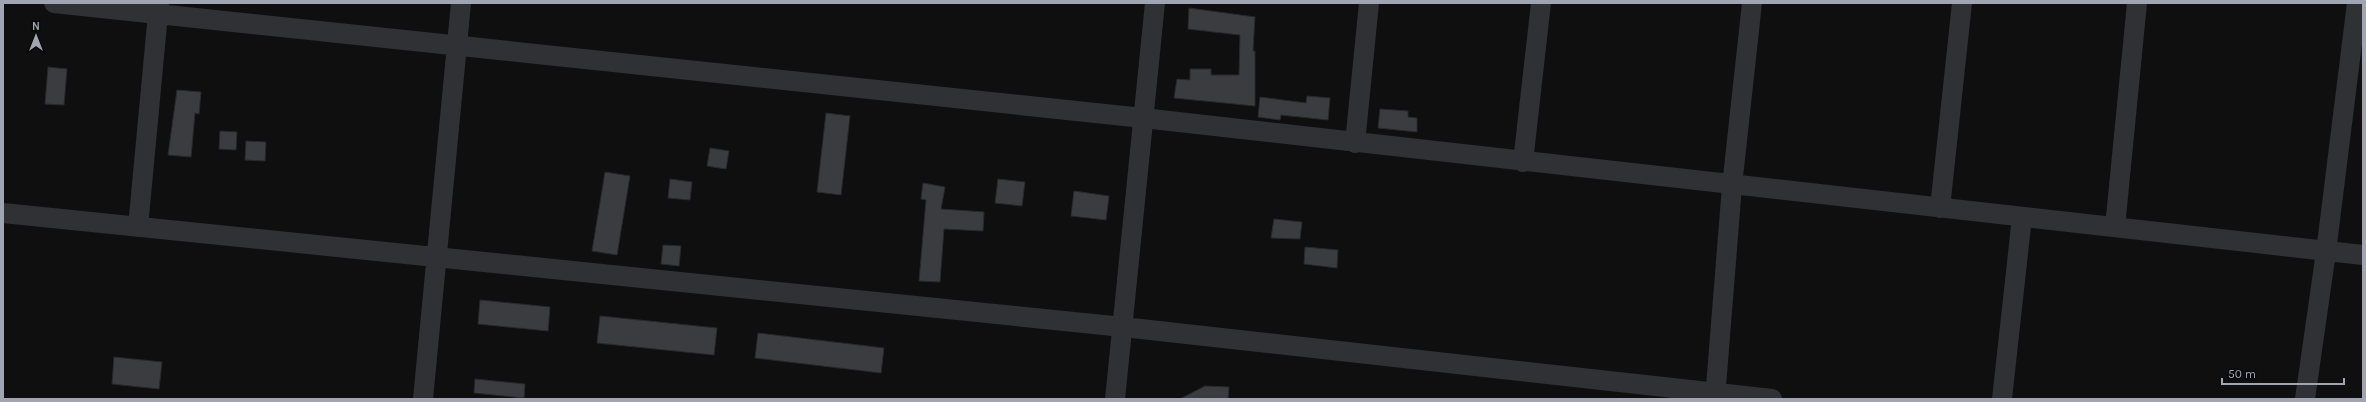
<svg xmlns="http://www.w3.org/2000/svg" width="2366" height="402" viewBox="0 0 2366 402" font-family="Karla,sans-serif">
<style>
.building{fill:#3b3c40;stroke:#29292c}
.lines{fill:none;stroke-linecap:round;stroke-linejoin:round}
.minor{stroke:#303135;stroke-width:20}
</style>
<rect width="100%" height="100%" fill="#0f0f10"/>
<path class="building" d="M1189,8L1255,17L1253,51H1255V106L1174,98L1177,79L1190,80V69H1211V75H1239L1240,35L1188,29Z
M48,67L67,69L64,105L45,104Z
M177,90L201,92L199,114L195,113L191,157L168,155Z
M1307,96L1330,98L1328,120L1281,115L1280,120L1258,117L1260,97L1306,103Z
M1380,109L1408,111V117L1417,118V132L1378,128Z
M826,113L850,116L841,195L817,192Z
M220,131L237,132L236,150L219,149Z
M246,141L266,142L265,161L245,160Z
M710,148L729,151L726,169L707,166Z
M605,172L630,176L617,255L592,251Z
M670,179L692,182L690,200L668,198Z
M998,179L1025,182L1022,206L995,203Z
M923,183L945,187L941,209L984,212L983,231L944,229L940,282L919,281L926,200L921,199Z
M1074,191L1109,196L1106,220L1071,216Z
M1274,219L1302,222L1300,239L1271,238Z
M663,245L681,246L679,266L661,264Z
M1305,247L1338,250L1337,268L1304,264Z
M480,300L550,307L548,331L478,324Z
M600,316L717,328L714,355L597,343Z
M758,333L884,348L881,373L755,358Z
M114,357L162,362L159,389L112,384Z
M475,379L525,384L524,398L474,393Z
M1205,386L1229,387L1228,399H1180Z"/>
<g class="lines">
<path class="minor" d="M54,3L1143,118L2363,255
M1355,143L1369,3
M1523,162L1541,3
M1940,208L1962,3
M3,213L1123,327L1772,399
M138,227L159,3
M2115,227L2137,3
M423,399L461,3
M1115,399L1155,3
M1715,399L1732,186L1752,3
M2002,399L2022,217
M2305,399L2326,252L2357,3"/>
</g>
<rect width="2366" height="402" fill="none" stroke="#a0a5b1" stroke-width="8"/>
<g transform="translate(36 36)" stroke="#0a0a0b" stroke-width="3" paint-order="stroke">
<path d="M0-3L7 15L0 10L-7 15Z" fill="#a0a5b1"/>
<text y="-6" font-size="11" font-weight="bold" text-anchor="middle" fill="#a0a5b1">N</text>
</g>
<path d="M2222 378v6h122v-6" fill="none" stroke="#a0a5b1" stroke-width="2"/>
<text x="2228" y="378" font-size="12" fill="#a0a5b1" stroke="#0a0a0b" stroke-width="3" paint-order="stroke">50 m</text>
</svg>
